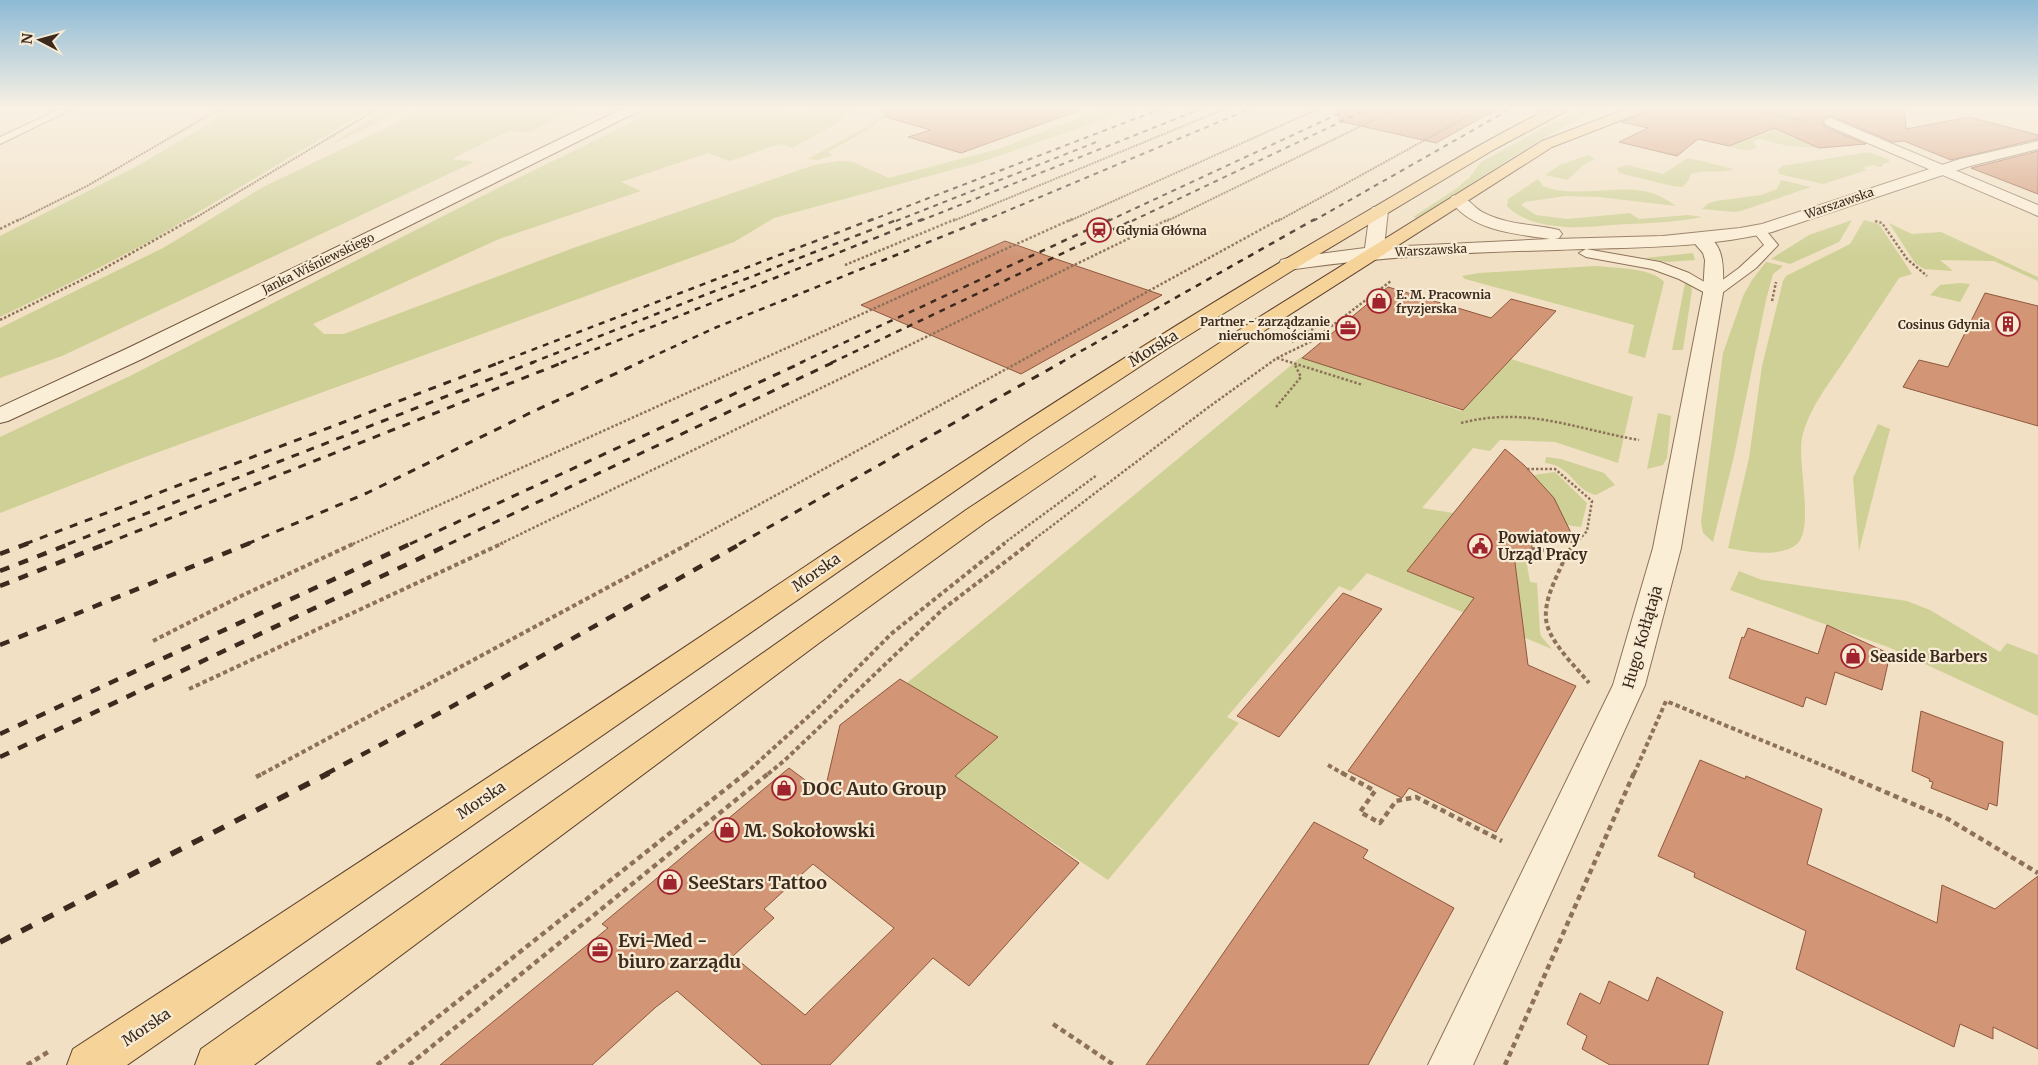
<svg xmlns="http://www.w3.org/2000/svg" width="2038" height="1065" font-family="Merriweather,serif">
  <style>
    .green { fill: #ced096 }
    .building { fill: #d29677; stroke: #8e573d; fill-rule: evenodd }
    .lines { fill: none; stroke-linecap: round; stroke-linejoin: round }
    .service-casing { stroke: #8d7158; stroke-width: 2 }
    .minor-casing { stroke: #8d7158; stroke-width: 2 }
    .tertiary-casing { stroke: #8d7158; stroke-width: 2 }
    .secondary-casing { stroke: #6f523c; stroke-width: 2 }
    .primary-casing { stroke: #5a3f2d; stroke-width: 2 }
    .path-far3 { stroke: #8d7158; stroke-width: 2; stroke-dasharray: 2 1; stroke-linecap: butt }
    .path-far2 { stroke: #8d7158; stroke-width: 2.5; stroke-dasharray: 2.5 2; stroke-linecap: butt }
    .path-far1 { stroke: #8d7158; stroke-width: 4; stroke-dasharray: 4.5 3; stroke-linecap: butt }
    .path { stroke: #8d7158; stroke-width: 4.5; stroke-dasharray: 5.5 4; stroke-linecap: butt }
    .service { fill: #fbeed7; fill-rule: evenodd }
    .minor { fill: #fbeed7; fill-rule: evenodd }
    .tertiary { fill: #fbeed7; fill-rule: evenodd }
    .secondary { fill: #fbeed7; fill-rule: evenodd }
    .primary { fill: #f6d399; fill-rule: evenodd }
    .rail-far4 { stroke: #3c2a1e; stroke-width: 2; stroke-dasharray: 5 5; stroke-linecap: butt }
    .rail-far3 { stroke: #3c2a1e; stroke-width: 2.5; stroke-dasharray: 6 6; stroke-linecap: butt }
    .rail-far2 { stroke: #3c2a1e; stroke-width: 3; stroke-dasharray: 8 8; stroke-linecap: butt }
    .rail-far1 { stroke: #3c2a1e; stroke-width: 4.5; stroke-dasharray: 10 10; stroke-linecap: butt }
    .rail { stroke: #3c2a1e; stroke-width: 5.5; stroke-dasharray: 12 12; stroke-linecap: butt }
    .labels { text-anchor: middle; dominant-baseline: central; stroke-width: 4.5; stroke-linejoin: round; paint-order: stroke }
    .far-street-label { font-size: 12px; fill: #3c2a1e; stroke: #f8ebd3 }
    .far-poi-label { font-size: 12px; font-weight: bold; fill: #3c2a1e; stroke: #f8ebd3; text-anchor: start }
    .street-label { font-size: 15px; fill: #3c2a1e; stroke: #f8ebd3 }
    .poi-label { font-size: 15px; font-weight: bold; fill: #3c2a1e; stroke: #f8ebd3; text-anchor: start }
    .near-poi-label { font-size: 18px; font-weight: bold; fill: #3c2a1e; stroke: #f8ebd3; text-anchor: start }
  </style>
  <rect width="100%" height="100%" fill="#f1e0c3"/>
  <path class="green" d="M 234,108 L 372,108 L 152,240 L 72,282 L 0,317 L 0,236 L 141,164 Z
    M 386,108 L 409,108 L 330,145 Z
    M 427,108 L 578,108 L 531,132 L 509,131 L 452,159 L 474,162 L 62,356 L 0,378 L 0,328 L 163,248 L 263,187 Z
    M 661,108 L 759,108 L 779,112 L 809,112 L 828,108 L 853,108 L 833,126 L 792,148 L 783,145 L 773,146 L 730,161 L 708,153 L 621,182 L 641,191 L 499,239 L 313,324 L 324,334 L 344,334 L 576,247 L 814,165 L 839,161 L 853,162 L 889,178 L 1001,148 L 1104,108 L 1137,108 L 981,162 L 774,218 L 734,242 L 126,464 L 0,513 L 0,437 L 132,375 L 498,188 Z
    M 891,108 L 895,108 L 869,129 L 828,152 L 833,155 L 817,160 L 808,159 L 866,127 Z
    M 1590,108 L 1606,108 C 1537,135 1480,181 1417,218 L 1413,217 L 1457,188 L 1469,178 L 1481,162 L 1552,123 Z
    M 1714,124 L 1776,128 L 1819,148 L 1787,146 L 1759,139 L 1753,141 L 1757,147 C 1749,153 1738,149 1729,146 L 1743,140 Z
    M 1869,152 L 1890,160 L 1888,161 L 1890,162 L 1882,164 L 1883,166 L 1881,167 L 1873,165 L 1862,168 L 1867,170 L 1823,184 L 1779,174 L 1778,170 L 1782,166 Z
    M 1588,155 L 1595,159 L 1585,164 L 1567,180 L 1545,175 L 1560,165 Z
    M 1688,158 L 1734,169 C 1720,174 1705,169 1691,174 L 1688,181 L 1683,187 L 1672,186 L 1619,173 L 1617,168 L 1627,165 L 1663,174 Z
    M 1538,179 L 1543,186 C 1577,199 1613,184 1648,192 C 1658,194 1667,200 1676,206 L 1598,197 L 1566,196 L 1525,202 L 1521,205 L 1536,215 L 1567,219 L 1630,213 L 1639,219 L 1688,215 L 1702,217 C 1673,223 1643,223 1613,225 C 1594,226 1574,229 1556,226 C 1538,224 1519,219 1507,206 L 1508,199 Z
    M 1781,180 L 1811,187 L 1741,211 L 1734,212 L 1702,209 L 1709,203 L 1716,201 L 1761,195 L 1777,189 Z
    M 1852,220 L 1839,242 L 1790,264 L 1771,259 L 1809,235 Z
    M 1864,220 L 1879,224 L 1912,274 L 1899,278 C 1881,306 1862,333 1844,361 C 1828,385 1808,410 1802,438 C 1797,462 1814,525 1798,543 C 1783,558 1746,552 1728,548 L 1749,458 L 1762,366 L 1783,281 L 1786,276 L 1850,244 Z
    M 1889,223 L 1912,234 L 1941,232 L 2038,277 L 2038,281 L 1994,261 L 1940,260 L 1953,271 L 1924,269 L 1915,263 Z
    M 1693,253 L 1695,260 L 1666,262 L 1645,258 Z
    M 1766,262 L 1783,266 L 1773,274 L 1766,300 L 1734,456 L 1713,542 L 1703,533 L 1701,522 L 1723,353 L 1744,294 L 1752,280 Z
    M 1596,266 C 1613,268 1654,268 1664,282 L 1645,358 L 1628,353 L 1634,325 L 1465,279 L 1462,276 L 1479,273 Z
    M 1685,283 L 1691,286 L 1692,290 L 1683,350 L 1672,350 Z
    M 1960,283 L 1970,284 L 1960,302 L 1930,295 L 1940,285 Z
    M 1301,357 L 1461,411 L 1511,359 L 1633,397 L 1618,463 L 1555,442 L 1500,440 L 1490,451 L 1473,448 L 1422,508 L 1453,513 L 1522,617 L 1514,555 L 1533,558 L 1534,566 L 1527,565 L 1530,582 L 1537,583 L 1540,632 L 1541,636 L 1552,649 L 1367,573 L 1351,591 L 1339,586 L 1227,717 L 1239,723 L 1108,880 L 954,776 L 997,737 L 907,683 Z
    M 1658,413 L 1671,416 L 1667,458 L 1663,465 L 1647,469 Z
    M 1878,424 L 1890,429 L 1859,551 L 1853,478 Z
    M 1546,457 L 1561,459 L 1604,473 L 1615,485 L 1596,495 C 1574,491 1573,466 1545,463 Z
    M 1555,472 L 1587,503 L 1581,527 L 1566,525 L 1556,503 L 1534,475 Z
    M 1739,571 L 1762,580 L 1907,601 L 1930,610 L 2000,652 L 2007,643 L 2038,655 L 2038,716 L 1888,647 L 1730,590 Z"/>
  <path class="building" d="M 887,108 L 1074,108 L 1075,112 L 961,153 L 908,137 L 931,130 L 885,117 Z
    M 1340,108 L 1499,108 L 1436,143 L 1339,121 Z
    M 1649,108 L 1904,108 L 1906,129 L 1969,117 L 2038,135 L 2038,139 L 1951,160 L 1904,141 L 1893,142 L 1831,116 L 1826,117 L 1822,121 L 1825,127 L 1866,144 L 1819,148 L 1774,128 L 1729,146 L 1698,139 L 1677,156 L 1619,142 L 1648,128 L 1621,122 L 1646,113 Z
    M 2038,151 L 2038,194 L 1971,168 Z
    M 1005,241 L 1059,260 L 1162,295 L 1021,374 L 861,305 Z
    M 1388,287 L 1491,318 L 1511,299 L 1556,311 L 1463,410 L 1302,358 Z
    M 1985,293 L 2038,306 L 2038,426 L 1903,387 L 1919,360 L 1948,367 Z
    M 1505,449 L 1524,465 L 1554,498 L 1576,543 L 1531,536 L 1533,558 L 1514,555 L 1528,665 L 1576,686 L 1496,832 L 1409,788 L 1402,798 L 1348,771 L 1474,598 L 1407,571 Z
    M 1343,593 L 1382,609 L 1279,737 L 1237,716 Z
    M 1827,625 L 1890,654 L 1882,690 L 1835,672 L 1826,705 L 1806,697 L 1803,707 L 1729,678 L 1742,637 L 1744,638 L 1748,628 L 1818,654 Z
    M 900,679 L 998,737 L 955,776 L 1079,863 L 969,986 L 933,958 L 830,1065 L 762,1065 L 677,991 L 656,1007 L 592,1065 L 440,1065 L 608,928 L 602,924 L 789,768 L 824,794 L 840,725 ZM 813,864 L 894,928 L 805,1015 L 733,956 L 774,918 L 764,909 Z
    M 1921,711 L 2003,742 L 1997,806 L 1989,803 L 1987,810 L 1931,788 L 1933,782 L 1929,781 L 1930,779 L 1912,771 Z
    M 1700,760 L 1745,779 L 1746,776 L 1822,809 L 1807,864 L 1937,923 L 1942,885 L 1995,909 L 2038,876 L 2038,1049 L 1993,1027 L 1993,1039 L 1960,1024 L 1954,1047 L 1796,969 L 1806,931 L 1694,877 L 1695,873 L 1658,856 Z
    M 1314,822 L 1368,850 L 1363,858 L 1454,908 L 1368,1065 L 1146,1065 Z
    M 1657,977 L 1723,1012 L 1708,1065 L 1610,1065 L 1582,1049 L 1587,1036 L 1567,1024 L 1580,993 L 1600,1004 L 1609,981 L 1648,1001 Z"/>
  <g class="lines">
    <g class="service-casing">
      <path id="service" d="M 62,108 L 74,108 L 0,144 L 0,137 Z
        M 1758,226 L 1763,227 L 1778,245 L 1756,268 L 1718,296 L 1713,297 L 1679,279 L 1652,269 L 1586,257 L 1579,253 L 1586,249 L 1660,262 L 1689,273 L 1713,287 L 1739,268 L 1764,245 L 1752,230 Z"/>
    </g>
    <g class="minor-casing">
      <path id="minor" d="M 1831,118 L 2038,205 L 2038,216 L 1826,125 L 1824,122 L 1826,119 Z
        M 1700,234 C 1727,240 1723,272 1723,293 L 1681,548 L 1645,685 L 1473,1065 L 1428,1065 L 1613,685 L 1653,548 L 1703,293 L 1705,260 L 1703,253 L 1691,239 L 1694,235 Z"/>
    </g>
    <g class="tertiary-casing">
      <path id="tertiary" d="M 2038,141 L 2038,149 L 1970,166 L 1772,232 C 1701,249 1629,247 1557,250 C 1467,252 1377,257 1288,270 L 1281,268 L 1279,264 L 1281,260 L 1288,258 L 1365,248 L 1370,211 L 1373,207 L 1385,207 L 1388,211 L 1384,247 L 1550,239 C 1516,234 1471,231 1450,200 L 1452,196 C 1466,193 1471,206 1482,212 C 1506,225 1533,224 1559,230 L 1562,234 L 1559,238 L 1555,239 L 1663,236 L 1740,228 L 1762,224 L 1960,159 Z"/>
    </g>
    <g class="secondary-casing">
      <path id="secondary" d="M 624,108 L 641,108 L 639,111 L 142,359 L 8,421 L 0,423 L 0,407 L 126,349 Z"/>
    </g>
    <g class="primary-casing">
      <path id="primary" d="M 1551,108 L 1568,108 L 1566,111 L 1493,150 L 1306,262 L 1168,348 L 1031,438 L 127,1065 L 67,1065 L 73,1049 C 319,889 565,728 809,564 C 987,445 1166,328 1352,220 C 1418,182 1482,141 1551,108 Z
        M 1629,108 L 1647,108 L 1645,111 L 1552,147 L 1267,329 L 986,522 L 819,643 L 254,1065 L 195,1065 L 201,1049 L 966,510 L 1253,321 L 1542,141 Z"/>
    </g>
    <path class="path-far3" d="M 1742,108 L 1806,121
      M 17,221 L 87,186 L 221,108
      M 190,221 L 379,108
      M 953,221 L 1227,108
      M 1069,221 L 1320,108
      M 1167,221 L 1398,108
      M 1278,221 L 1483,108"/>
    <path class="path-far2" d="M 1875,221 L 1882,223 L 1907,259 L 1927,276
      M 0,229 L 20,219
      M 845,265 L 956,219
      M 1772,301 L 1776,282
      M 0,320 L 98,272 L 192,219
      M 1292,342 L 1316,327
      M 1277,358 L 1363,385
      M 1276,407 L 1301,377 L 1295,365
      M 1461,423 C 1527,406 1575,429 1639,440
      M 1527,469 L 1555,469 L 1592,501 L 1587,531 L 1575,544
      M 353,544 L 1072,219
      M 500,544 L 1169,219
      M 687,544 L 1280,219
      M 1003,544 L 1097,475
      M 1028,544 L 1206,409 L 1277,358 L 1312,341 L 1391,281"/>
    <path class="path-far1" d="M 1576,543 L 1567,553 L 1587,556
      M 1532,549 L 1567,553 C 1559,573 1544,597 1546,619 C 1548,641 1576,667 1589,683
      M 153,641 L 241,596 L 355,543
      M 189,689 L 503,543
      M 1328,765 L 1344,774
      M 262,774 L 690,543
      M 745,774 L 821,705 L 891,634 L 1005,543
      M 768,774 L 785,760 L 943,609 L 1030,543
      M 1634,774 L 1666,701 L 1844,774"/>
    <path class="path" d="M 1342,773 L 1375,791 L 1360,812 L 1380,823 L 1396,801 L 1416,797 L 1502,841
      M 1841,773 L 1948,819 L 2038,873
      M 256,777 L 264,773
      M 1053,1024 L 1114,1065
      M 27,1065 L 48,1052
      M 377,1065 L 746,773
      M 409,1065 L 769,773
      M 1505,1065 L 1634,773"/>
    <use href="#service" class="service"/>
    <use href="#minor" class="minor"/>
    <use href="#tertiary" class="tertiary"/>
    <use href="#secondary" class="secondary"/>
    <use href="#primary" class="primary"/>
    <path class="rail-far4" d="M 869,221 L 1163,108
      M 896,221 L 1099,141
      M 920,221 L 1203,108
      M 983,221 L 1252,108
      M 1108,221 L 1351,108
      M 1132,221 L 1370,108
      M 1313,221 L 1512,108"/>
    <path class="rail-far3" d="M 498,363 L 873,219
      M 531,363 L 899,219
      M 561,363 L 923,219
      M 638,363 L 717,327 L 986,219
      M 800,363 L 1111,219
      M 831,363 L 1135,219
      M 1060,363 L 1315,219"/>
    <path class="rail-far2" d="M 25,544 L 501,362
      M 68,544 L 534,362
      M 105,544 L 564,362
      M 247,544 L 367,493 L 534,411 L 641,362
      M 410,544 L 803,362
      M 449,544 L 834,362
      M 739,544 L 1062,362"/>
    <path class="rail-far1" d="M 0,554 L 29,543
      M 0,571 L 72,543
      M 0,586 L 108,543
      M 0,645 L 250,543
      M 0,734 L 412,543
      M 0,757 L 452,543
      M 326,774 L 451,707 L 742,543"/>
    <path class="rail" d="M 0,942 L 329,773"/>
  </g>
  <linearGradient id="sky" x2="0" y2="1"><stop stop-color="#8dbad5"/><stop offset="0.42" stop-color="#f9f1e4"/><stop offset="1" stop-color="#f9f1e4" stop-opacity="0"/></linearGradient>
  <rect width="2038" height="257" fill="url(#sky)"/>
  <defs>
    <g id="station-ring" transform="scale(1.25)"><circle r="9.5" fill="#f8ebd3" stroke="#a0242e" stroke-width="1.5"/><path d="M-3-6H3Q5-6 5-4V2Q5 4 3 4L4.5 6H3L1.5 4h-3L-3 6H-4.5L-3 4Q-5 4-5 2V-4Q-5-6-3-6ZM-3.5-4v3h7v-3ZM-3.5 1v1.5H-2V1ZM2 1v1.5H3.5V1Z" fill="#a0242e"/></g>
    <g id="shop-ring" transform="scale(1.25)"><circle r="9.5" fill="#f8ebd3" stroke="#a0242e" stroke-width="1.5"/><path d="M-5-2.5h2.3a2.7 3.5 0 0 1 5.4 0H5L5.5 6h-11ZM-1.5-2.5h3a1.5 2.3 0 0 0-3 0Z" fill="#a0242e"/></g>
    <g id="building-ring" transform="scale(1.25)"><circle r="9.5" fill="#f8ebd3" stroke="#a0242e" stroke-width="1.5"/><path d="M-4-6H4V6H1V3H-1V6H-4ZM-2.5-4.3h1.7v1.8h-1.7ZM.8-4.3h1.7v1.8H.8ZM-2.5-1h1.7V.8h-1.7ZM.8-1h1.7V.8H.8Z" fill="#a0242e"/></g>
    <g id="office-ring" transform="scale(1.25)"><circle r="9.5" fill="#f8ebd3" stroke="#a0242e" stroke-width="1.5"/><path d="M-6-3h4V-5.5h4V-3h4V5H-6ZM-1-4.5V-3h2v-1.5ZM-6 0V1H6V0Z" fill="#a0242e"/></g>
    <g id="civic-ring" transform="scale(1.25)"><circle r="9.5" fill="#f8ebd3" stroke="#a0242e" stroke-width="1.5"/><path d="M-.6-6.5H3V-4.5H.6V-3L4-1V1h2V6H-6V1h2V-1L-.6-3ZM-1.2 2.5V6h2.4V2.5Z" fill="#a0242e"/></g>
  </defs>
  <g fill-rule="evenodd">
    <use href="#station-ring" x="1099" y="230"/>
    <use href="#shop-ring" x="1379" y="301"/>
    <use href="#building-ring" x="2008" y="324"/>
    <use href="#office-ring" x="1348" y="328"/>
    <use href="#civic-ring" x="1480" y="546"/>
    <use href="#shop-ring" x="1853" y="656"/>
    <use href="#shop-ring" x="784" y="788"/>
    <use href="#shop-ring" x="727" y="830"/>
    <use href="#shop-ring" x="670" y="882"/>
    <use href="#office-ring" x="600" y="950"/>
  </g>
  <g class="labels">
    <g class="far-street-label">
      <text transform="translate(1839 203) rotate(-19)">Warszawska</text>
      <text transform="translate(1431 250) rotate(-3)">Warszawska</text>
      <text transform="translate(318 263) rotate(-26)">Janka Wiśniewskiego</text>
    </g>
    <g class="far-poi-label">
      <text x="1116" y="230">Gdynia Główna</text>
      <text x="1396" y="294">E. M. Pracownia<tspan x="1396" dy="14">fryzjerska</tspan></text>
      <text x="1330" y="321" text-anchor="end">Partner - zarządzanie<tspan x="1330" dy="14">nieruchomościami</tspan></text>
      <text x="1990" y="324" text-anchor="end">Cosinus Gdynia</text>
    </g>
    <g class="street-label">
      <text transform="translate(1153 348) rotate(-32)">Morska</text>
      <text transform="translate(816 572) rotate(-35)">Morska</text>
      <text transform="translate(1642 637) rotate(-74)">Hugo Kołłątaja</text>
      <text transform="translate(481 800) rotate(-34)">Morska</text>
      <text transform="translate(146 1027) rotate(-34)">Morska</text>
    </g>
    <g class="poi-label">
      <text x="1498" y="537">Powiatowy<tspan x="1498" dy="17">Urząd Pracy</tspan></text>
      <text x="1870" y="656">Seaside Barbers</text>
    </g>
    <g class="near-poi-label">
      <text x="802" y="788">DOC Auto Group</text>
      <text x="744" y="830">M. Sokołowski</text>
      <text x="688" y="882">SeeStars Tattoo</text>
      <text x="618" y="940">Evi-Med -<tspan x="618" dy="21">biuro zarządu</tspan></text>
    </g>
  </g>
  <g transform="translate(40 40) rotate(276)" stroke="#f8ebd3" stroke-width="4" paint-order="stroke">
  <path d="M0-4L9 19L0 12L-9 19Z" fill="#3c2a1e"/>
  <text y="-8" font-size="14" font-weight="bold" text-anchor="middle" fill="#3c2a1e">N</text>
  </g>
</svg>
